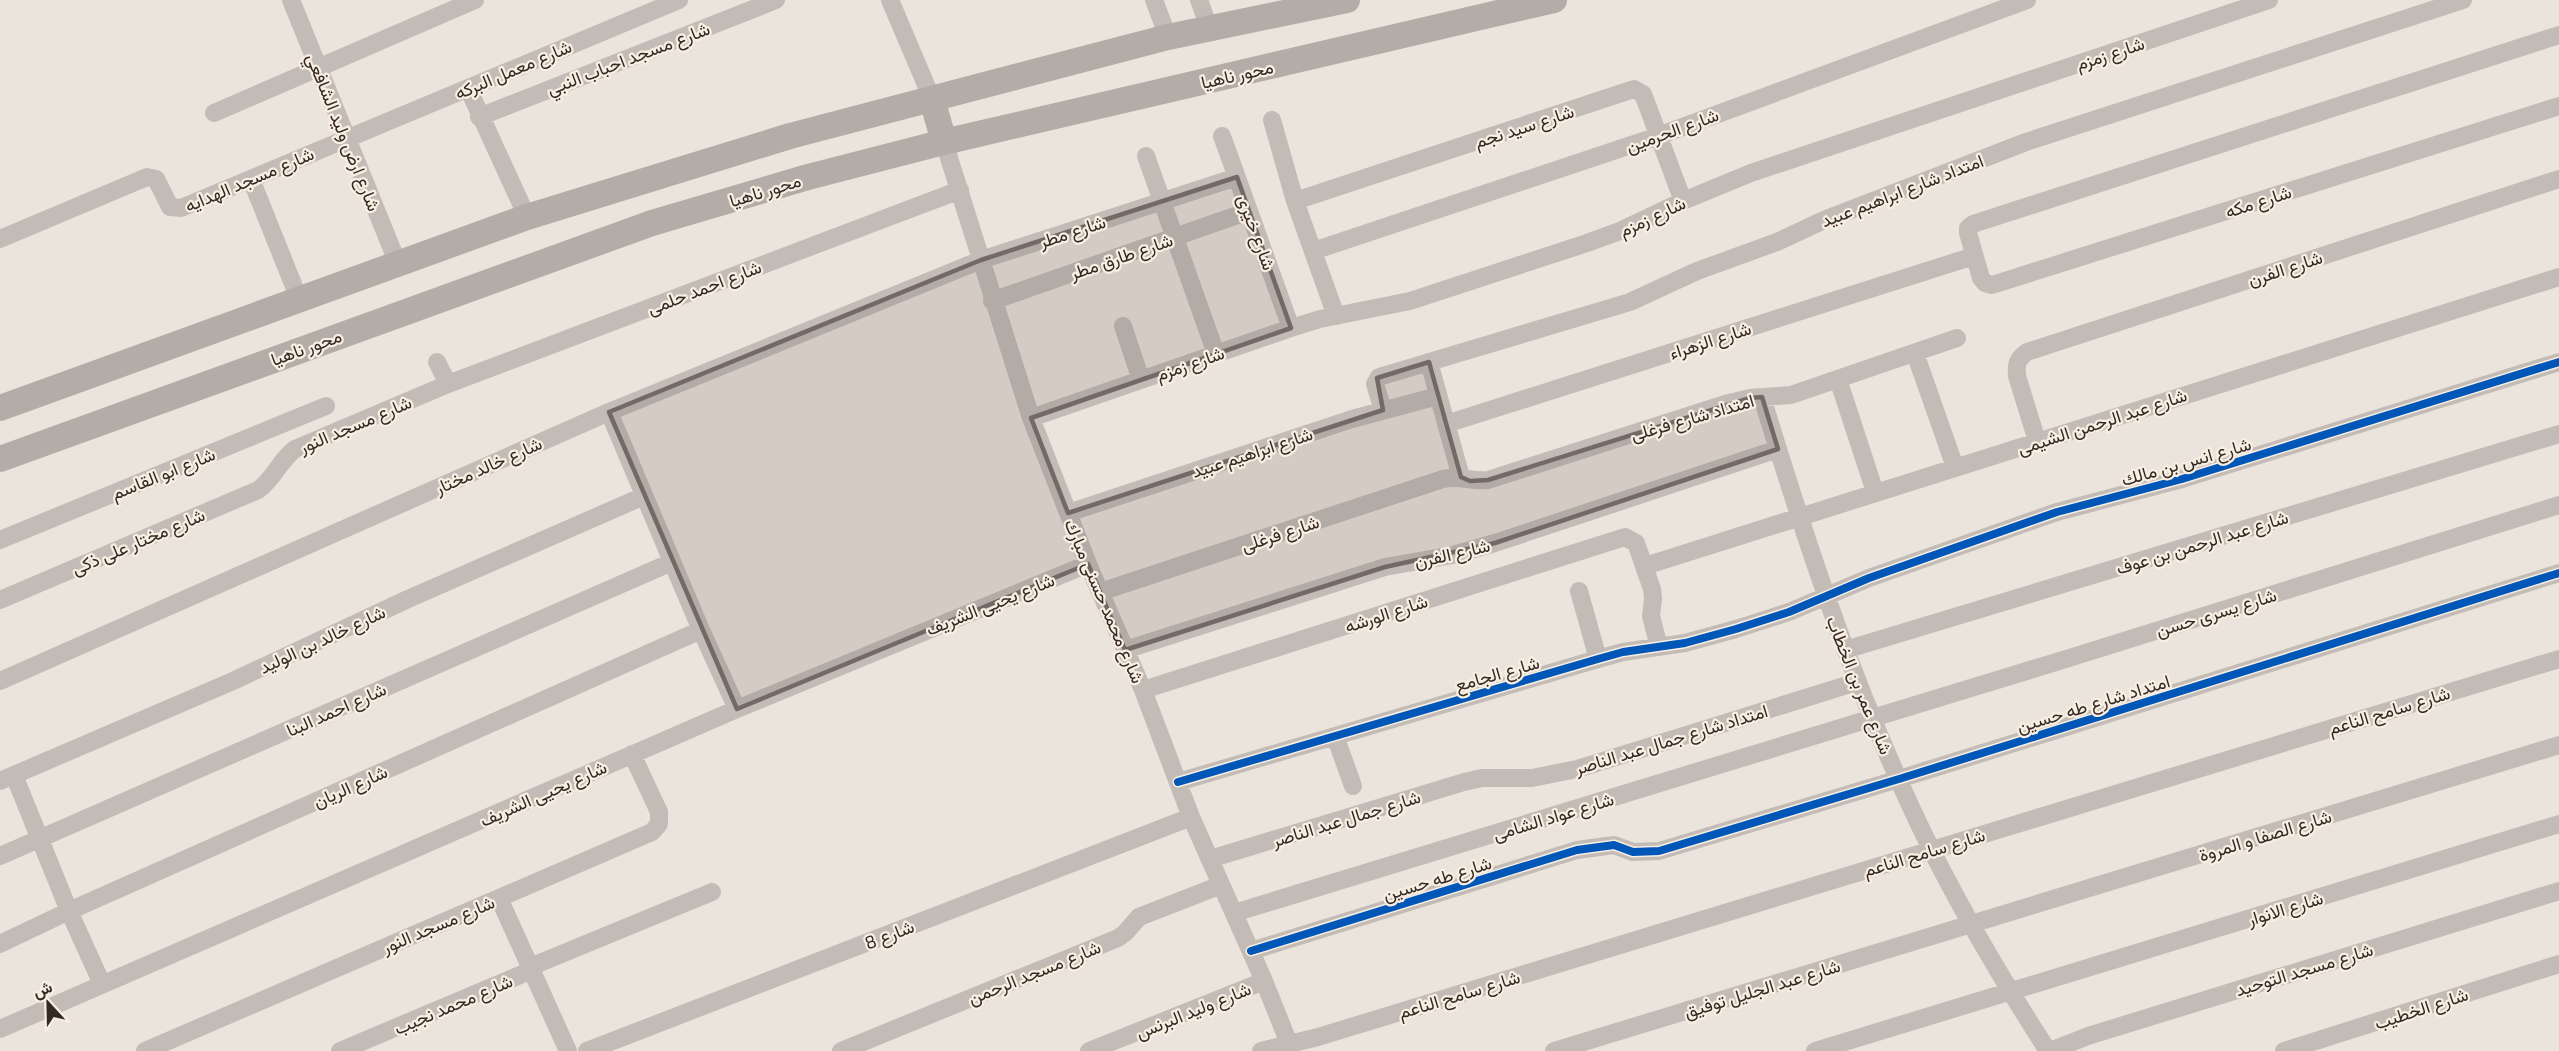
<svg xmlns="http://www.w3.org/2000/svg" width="2559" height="1051" font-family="'Exo 2',Vazirmatn,sans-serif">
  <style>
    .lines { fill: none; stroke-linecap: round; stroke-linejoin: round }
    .street { stroke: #c3bcb6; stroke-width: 18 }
    .secondary { stroke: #b4aca6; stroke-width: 26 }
    .cycleway-casing { stroke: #f9eee2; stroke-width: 11 }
    .cycleway { stroke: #0057b8; stroke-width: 8 }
    .marked { fill: #746a65; fill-opacity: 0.2; stroke: #746a65; stroke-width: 4.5; stroke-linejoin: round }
    .labels { text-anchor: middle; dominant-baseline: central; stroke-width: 4.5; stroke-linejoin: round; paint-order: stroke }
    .street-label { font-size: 18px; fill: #342925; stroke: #f9eee2 }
  </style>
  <rect width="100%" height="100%" fill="#ebe4dc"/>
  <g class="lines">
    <path class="street" d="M 291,0 L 398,264
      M 890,0 L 932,99
      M 1154,0 L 1168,37
      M 1199,0 L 1209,28
      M 2559,35 L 1973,224 L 1968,228 L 1968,233 L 1981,278 L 1985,283 L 1992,285 L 2559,106
      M 468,88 L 527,217
      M 214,113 L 475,0
      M 479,117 L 776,0
      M 1272,120 L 1295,201 L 1336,316
      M 1222,136 L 1291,328
      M 944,142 L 1031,418 L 1088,564 L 1143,690 L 1191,817 L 1264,981 L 1292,1051
      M 1146,156 L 1216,354
      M 251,179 L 299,299
      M 1295,201 L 1634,89 L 1643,94 L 1683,201
      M 0,239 L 147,177 L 156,179 L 170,207 L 181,208 L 679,0
      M 1313,251 L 1658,136 L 2027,0
      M 992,301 L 1249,211
      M 1123,326 L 1141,380
      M 1915,353 L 1955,467
      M 437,362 L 448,384
      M 1429,362 L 1461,477
      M 1838,379 L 1875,492
      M 1762,397 C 1809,552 1860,706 1932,851 C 1967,920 2006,986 2048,1051
      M 1383,410 L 1375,384 L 1379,377 L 1630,302 L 1697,271 L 1777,242 L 1824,220 L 2026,142 L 2463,0
      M 609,412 L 701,630 L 737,709
      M 1031,418 L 1291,328 L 1320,319 L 1410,301 L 1587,243 L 1620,231 L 1683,201 L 1751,173 L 2269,0
      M 1446,424 L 1974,256
      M 2037,441 L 2017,376 C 2016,364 2017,359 2027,352 L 2559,179
      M 1068,513 L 1352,419 L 1438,396
      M 0,540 L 326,406
      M 1645,566 L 2559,277
      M 1579,591 L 1598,659
      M 1100,592 L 1443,479 C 1459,475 1471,482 1488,480 L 1725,404 L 1750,398 L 1791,395 L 1957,338
      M 0,600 L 258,490 C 274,479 279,461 295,449 L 448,384 L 960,190
      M 1125,650 L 1385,567 L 1453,555 L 1495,543 L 1778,449
      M 1845,650 L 2559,434
      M 0,681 L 609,412 L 981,260 L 1237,177
      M 1143,690 L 1625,537 L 1636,543 L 1652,589 L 1653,599 L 1651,616 L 1659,647
      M 1335,736 L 1353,786
      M 14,775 L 69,911 L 102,984
      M 0,781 L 233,681 L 408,599 L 644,496
      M 1178,782 L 1598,659 L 1623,652 L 1685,643 L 1736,629 L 1789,612 L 1869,578 L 2057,512 L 2182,479 L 2559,362
      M 0,856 L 672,562
      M 1210,859 L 1464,782 L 1482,778 L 1532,778 L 1577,769 L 1857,682
      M 499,898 L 568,1051
      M 1234,913 L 2066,659 L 2559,505
      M 0,944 L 69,911 L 701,630
      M 1251,951 L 1577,850 L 1614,845 L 1633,852 L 1659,851 L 1899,779 L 2559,573
      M 530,967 L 712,892
      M 0,1029 L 737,709 L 1088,564
      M 145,1051 L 652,832 L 659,824 L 659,812 L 632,754
      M 340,1051 L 532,970
      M 587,1051 L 1191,817
      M 841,1051 L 1118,938 L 1125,933 L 1139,917 L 1221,885
      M 1089,1051 L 1264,981
      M 1261,1051 L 1318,1037 L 2559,659
      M 1554,1051 L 2559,745
      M 1815,1051 L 2559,824
      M 2050,1051 L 2088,1036 L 2559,891
      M 2284,1051 L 2559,964"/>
    <path class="secondary" d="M 932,99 L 944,142
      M 0,408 L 527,217 L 790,136 L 1168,37 L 1347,0
      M 0,459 L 652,223 L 808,177 L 944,142 L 1554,0"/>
    <g class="cycleway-casing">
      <path id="cycleway" d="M 1178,782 L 1598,659 L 1623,652 L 1685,643 L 1736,629 L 1789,612 L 1869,578 L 2057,512 L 2182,479 L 2559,362
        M 1251,951 L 1577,850 L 1614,845 L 1633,852 L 1659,851 L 1899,779 L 2559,573"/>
    </g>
    <use href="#cycleway" class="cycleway"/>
  </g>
  <path class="marked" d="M 1237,177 L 1291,328 L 1031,418 L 1068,513 L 1383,410 L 1377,378 L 1429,362 L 1461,477 L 1470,481 L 1488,480 L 1750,398 L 1762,397 L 1778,449 L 1495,543 L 1385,567 L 1125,650 L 1088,564 L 737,709 L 609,412 L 981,260 Z"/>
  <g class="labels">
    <g class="street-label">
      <text transform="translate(2110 53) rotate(-18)">شارع زمزم</text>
      <text transform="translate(628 58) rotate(-21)">شارع مسجد احباب النبي</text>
      <text transform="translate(513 69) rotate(-23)">شارع معمل البركه</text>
      <text transform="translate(1237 74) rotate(-13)">محور ناهيا</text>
      <text transform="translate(1524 126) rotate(-18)">شارع سيد نجم</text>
      <text transform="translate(1672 130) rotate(-20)">شارع الحرمين</text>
      <text transform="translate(344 132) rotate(68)">شارع ارض وليد الشافعي</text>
      <text transform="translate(249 179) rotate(-23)">شارع مسجد الهدايه</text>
      <text transform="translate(765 190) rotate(-17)">محور ناهيا</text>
      <text transform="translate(1902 190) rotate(-21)">امتداد شارع ابراهيم عبيد</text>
      <text transform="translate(2258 201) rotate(-18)">شارع مكه</text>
      <text transform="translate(1652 216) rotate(-25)">شارع زمزم</text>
      <text transform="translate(1072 231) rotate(-18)">شارع مطر</text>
      <text transform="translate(1257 232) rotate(70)">شارع خيرى</text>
      <text transform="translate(1121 256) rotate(-19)">شارع طارق مطر</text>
      <text transform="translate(2285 268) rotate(-18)">شارع الفرن</text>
      <text transform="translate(704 287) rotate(-21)">شارع احمد حلمى</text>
      <text transform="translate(1710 340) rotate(-18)">شارع الزهراء</text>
      <text transform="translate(306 347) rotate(-20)">محور ناهيا</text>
      <text transform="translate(1190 363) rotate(-19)">شارع زمزم</text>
      <text transform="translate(1692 417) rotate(-16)">امتداد شارع فرغلى</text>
      <text transform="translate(2102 421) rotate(-18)">شارع عبد الرحمن الشيمى</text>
      <text transform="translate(355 424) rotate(-23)">شارع مسجد النور</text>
      <text transform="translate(1252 452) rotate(-18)">شارع ابراهيم عبيد</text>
      <text transform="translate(2186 461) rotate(-16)">شارع انس بن مالك</text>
      <text transform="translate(488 465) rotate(-24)">شارع خالد مختار</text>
      <text transform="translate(163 473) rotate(-22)">شارع ابو القاسم</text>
      <text transform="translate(1280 533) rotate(-18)">شارع فرغلى</text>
      <text transform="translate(138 541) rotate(-23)">شارع مختار على ذكى</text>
      <text transform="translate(2202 542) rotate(-17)">شارع عبد الرحمن بن عوف</text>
      <text transform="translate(1452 553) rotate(-13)">شارع الفرن</text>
      <text transform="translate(1105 601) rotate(67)">شارع محمد حسنى مبارك</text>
      <text transform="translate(990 604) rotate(-22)">شارع يحيى الشريف</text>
      <text transform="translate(2216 612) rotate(-17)">شارع يسرى حسن</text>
      <text transform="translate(1386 613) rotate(-18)">شارع الورشه</text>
      <text transform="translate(322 639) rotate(-25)">شارع خالد بن الوليد</text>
      <text transform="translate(1497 673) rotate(-16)">شارع الجامع</text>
      <text transform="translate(1860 685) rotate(68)">شارع عمر بن الخطاب</text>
      <text transform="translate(2093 703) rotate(-17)">امتداد شارع طه حسين</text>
      <text transform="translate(336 709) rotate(-24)">شارع احمد البنا</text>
      <text transform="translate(2389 710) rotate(-17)">شارع سامح الناعم</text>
      <text transform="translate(1671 739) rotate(-17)">امتداد شارع جمال عبد الناصر</text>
      <text transform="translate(350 786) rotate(-24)">شارع الريان</text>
      <text transform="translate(543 793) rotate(-24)">شارع يحيى الشريف</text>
      <text transform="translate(1553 816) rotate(-17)">شارع عواد الشامى</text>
      <text transform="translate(1346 818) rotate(-17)">شارع جمال عبد الناصر</text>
      <text transform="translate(2265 835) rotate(-17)">شارع الصفا و المروة</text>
      <text transform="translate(1924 852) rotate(-17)">شارع سامح الناعم</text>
      <text transform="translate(1437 878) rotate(-17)">شارع طه حسين</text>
      <text transform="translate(2285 908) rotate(-17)">شارع الانوار</text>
      <text transform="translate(438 924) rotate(-23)">شارع مسجد النور</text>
      <text transform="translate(889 934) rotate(-21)">شارع 8</text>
      <text transform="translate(2304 969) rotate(-17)">شارع مسجد التوحيد</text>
      <text transform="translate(1034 972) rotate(-22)">شارع مسجد الرحمن</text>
      <text transform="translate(1762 988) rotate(-17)">شارع عبد الجليل توفيق</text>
      <text transform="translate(1459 994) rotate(-17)">شارع سامح الناعم</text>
      <text transform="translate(453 1004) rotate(-23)">شارع محمد نجيب</text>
      <text transform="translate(2421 1008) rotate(-18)">شارع الخطيب</text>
      <text transform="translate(1193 1010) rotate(-22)">شارع وليد البرنس</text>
    </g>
  </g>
  <g transform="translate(48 1003) rotate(338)" stroke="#f9eee2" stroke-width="4.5" paint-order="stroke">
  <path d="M0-4.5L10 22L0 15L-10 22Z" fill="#342925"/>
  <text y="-9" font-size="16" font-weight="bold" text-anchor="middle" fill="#342925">ش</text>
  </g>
</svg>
